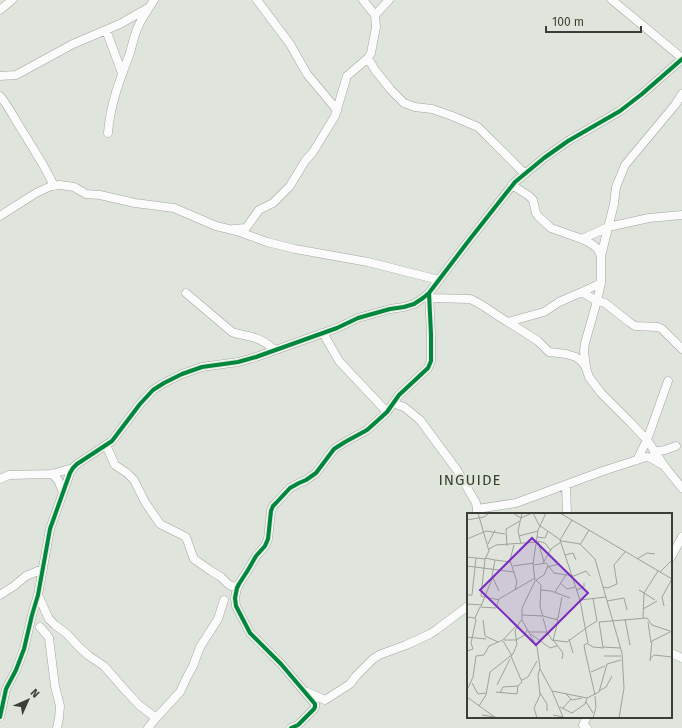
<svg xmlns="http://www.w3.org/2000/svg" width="682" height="728" font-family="'Fira Sans',sans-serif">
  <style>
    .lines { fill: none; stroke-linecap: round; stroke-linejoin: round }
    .minor-casing { stroke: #a2a6a0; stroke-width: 9 }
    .minor { stroke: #fafbfa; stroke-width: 8 }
    .cycleway-casing { stroke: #dfe7d8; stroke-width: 6 }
    .cycleway { stroke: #00873e; stroke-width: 4 }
    .labels { text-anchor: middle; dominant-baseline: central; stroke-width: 4; stroke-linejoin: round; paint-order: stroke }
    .neighbourhood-label { font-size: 15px; letter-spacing: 1px; fill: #3b3e38; stroke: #dfe7d8 }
    .inset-road { fill: none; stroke: #9da29a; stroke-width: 1 }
    .view { fill: #7b2cbf; fill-opacity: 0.15; stroke: #7b2cbf; stroke-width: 2 }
    .inset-edge { fill: none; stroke: #3b3e38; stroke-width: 2 }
  </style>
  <rect width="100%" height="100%" fill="#dfe4dc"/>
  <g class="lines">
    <g class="minor-casing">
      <path id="minor" d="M 257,0 L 290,44 L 307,74 L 337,110
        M 363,0 L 375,15
        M 612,0 L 682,58
        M 0,10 L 12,0
        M 106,30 L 122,73
        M 368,58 L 375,70 L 391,90 L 404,103 L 415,107 L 432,109 L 452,116 L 478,127 L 525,174
        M 0,76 L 16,75 L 73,44 L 120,24 L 148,8
        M 0,96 C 10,108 16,122 25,135 C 35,152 46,168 54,186
        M 108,133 C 110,105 120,79 130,53 C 132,45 134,37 137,29 C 141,19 148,9 154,0
        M 512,185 L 529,196 L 533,200 L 536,213 L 538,216 L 551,228 L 582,239 L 590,243 L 597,248 L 601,256 L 601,283 L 597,301 L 585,343 L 584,351 L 586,368 L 589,377 L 601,393 L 630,422 L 647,440 L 665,467 L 682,488
        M 0,216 L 36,193 L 51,186 L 60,185 L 74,187 L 86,194 L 100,195 L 135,203 L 174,208 L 216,226 L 237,231 L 267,242 L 295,249 L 368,262 L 439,280
        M 234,229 L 246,228 L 259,210 L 273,203 L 290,186 L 305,161 L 313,152 L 335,116 L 347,76 L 368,58 L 371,53 L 376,27 L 375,15 L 389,0
        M 582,239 L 608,227 L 649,218 L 682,215
        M 601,256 L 614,204 L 616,187 L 625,165 L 675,105 L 682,94
        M 582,292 L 597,301 L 605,303 L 629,322 L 635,326 L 658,327 L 662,329 L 682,349
        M 186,293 L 232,332 C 239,335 248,335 255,338 C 263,340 269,345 275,350
        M 430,298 L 470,299 C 483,304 495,315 508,322 L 544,312 L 559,302 L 582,292 L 601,283
        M 508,322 L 538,341 L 549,352 L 566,354 L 576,357 L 581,361 L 586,367
        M 323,333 L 339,361 L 387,412
        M 393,403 L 404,407 L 409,411 L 420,420 L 457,470 L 476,503 L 477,509 L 477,513
        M 106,445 L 115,465 L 127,473 L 134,480 L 145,502 L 160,524 L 186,537 L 192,554 L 194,559 L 211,571 L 221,577 L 228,584 L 231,586 L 238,587
        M 654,452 L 665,450 L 676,446
        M 637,460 L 647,440 L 668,381
        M 52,474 L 58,480 L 63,492
        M 0,479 L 9,475 L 52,474 L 73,468
        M 566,485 L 567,514
        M 477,509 L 516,503 L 603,471 L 646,457 L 651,458 L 661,464
        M 671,557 L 682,537
        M 0,595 L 14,586 L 26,576 L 43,569
        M 38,595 L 49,619 L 55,625 L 67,634 L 78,646 L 89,656 L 104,666 L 125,690 L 139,705 L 156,718 L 180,692 L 187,677 L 193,666 L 200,647 L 218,619 L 224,600
        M 40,627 L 47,635 L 49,638 L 55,686 L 60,706 L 59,718 L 57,728
        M 671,653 L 682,658
        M 307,692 L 325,700 L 350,684 L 356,676 L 373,659 L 379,655 L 406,645 L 430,634 L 436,630 L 468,606
        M 0,717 L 6,689 L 16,670 L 24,649 L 32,615 L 38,595 L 50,529 L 70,473 L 73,468 L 77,464 L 112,441 L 140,404 L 153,390 L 164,383 L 182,374 L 202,367 L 238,362 L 256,357 L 337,328 L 358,318 L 390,309 L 404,307 L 414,304 L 423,298 L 429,293 L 470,239 L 515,182 L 544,158 L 568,141 L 620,111 L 642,94 L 682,59
        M 587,717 L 583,725 L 587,728
        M 148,728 L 156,718
        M 291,728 L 298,725 L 314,709 L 315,707 L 315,704 L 281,664 L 250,633 L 236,606 L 235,598 L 237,588 L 239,584 L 248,570 L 256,556 L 265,546 L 268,539 L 271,511 L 273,506 L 276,503 L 290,488 L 299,483 L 306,480 L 316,473 L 334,449 L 345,442 L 367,430 L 376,422 L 387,412 L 399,395 L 428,368 L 431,361 L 431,334 L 429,293"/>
    </g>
    <use href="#minor" class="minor"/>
    <g class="cycleway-casing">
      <path id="cycleway" d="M 0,717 L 6,689 L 16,670 L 24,649 L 32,615 L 38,595 L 50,529 L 70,473 L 73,468 L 77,464 L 112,441 L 140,404 L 153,390 L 164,383 L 182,374 L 202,367 L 238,362 L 256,357 L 337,328 L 358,318 L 390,309 L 404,307 L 414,304 L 423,298 L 429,293 L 470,239 L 515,182 L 544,158 L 568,141 L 620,111 L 642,94 L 682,59
        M 291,728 L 298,725 L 314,709 L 315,707 L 315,704 L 281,664 L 250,633 L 236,606 L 235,598 L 237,588 L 239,584 L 248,570 L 256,556 L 265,546 L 268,539 L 271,511 L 273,506 L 276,503 L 290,488 L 299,483 L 306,480 L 316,473 L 334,449 L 345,442 L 367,430 L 376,422 L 387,412 L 399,395 L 428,368 L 431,361 L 431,334 L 429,293"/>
    </g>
    <use href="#cycleway" class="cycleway"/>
  </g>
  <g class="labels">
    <g class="neighbourhood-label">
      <text x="470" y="480">INGUIDE</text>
    </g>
  </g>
  <g transform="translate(467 513)">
    <rect width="205" height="205" fill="#dfe4dc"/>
    <path class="inset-road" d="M 46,0 L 54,5 L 65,0M 66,0 L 72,12M 93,0 L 205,66M 0,7 L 17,4 L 22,0M 105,7 L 93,27 L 113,87 L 139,84M 72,12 L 95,28 L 113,31 L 128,46 L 155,140 L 157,175 L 152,205M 52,23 L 71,18M 70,24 L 78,25 L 81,18M 0,26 L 19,18 L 38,21M 71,28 L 77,49M 71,28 L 78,30 L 84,38M 21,31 L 28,17M 54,31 L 51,18 L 55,0M 47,32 L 43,47 L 50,69 L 48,77M 113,32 L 122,17M 40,33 L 39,16 L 53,8M 22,36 L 29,32 L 70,29M 98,42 L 106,40 L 109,47M 0,44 L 18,46 L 22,38 L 11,0M 18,45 L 28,47 L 25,63 L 32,78M 18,46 L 14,83 L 32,87M 170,46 L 180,40 L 188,41M 28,47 L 43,49M 76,50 L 85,35 L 94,29M 67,52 L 79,50 L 87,60 L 107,63 L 119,58 L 123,63M 0,53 L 47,59M 46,53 L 67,50M 80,54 L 92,51M 193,59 L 205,47M 69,67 L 74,72 L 73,94 L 76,103 L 91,107 L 86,128M 69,67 L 77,62 L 81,53M 93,70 L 100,76 L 108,74M 136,74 L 141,75 L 150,71 L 147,52 L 158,39M 74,77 L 84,78 L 103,85M 109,77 L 117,74 L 117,70M 172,77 L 177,80 L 176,105M 88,79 L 99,62M 0,82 L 5,82 L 9,45M 113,87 L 121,130 L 117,132 L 118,138 L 128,182M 188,87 L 177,80 L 191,58M 140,88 L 157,85 L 160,97M 0,91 L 15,92M 14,93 L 25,66M 197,93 L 195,84 L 205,66M 176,96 L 190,88M 55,102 L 76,103M 0,104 L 8,105 L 9,107 L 4,130 L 6,136 L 0,138M 8,105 L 13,94 L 29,95 L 32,86 L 68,65M 89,106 L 91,105 L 95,84M 158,106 L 163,132M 16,107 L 18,123 L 31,129M 181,109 L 184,130M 122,113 L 130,108 L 126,85M 62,119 L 80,119 L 76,105M 80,119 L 85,127 L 100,129 L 122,113M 64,121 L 83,135 L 90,133M 0,124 L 19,126M 102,126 L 106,140M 37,127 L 49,127 L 58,122 L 60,117M 36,128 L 45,143M 87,128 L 96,140 L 95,146M 121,131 L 126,134 L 137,135M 153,135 L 136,134 L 132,109 L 180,105 L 185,112 L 203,118M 137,143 L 154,143M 183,146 L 187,142 L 205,144M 183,148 L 185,128 L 205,118M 73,156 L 85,178 L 120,185 L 132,179 L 140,151 L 154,147M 124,159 L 138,153M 55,167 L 61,164 L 70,148M 5,170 L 11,181 L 19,180M 30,172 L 43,146M 0,177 L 6,164 L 9,143 L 17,142 L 22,133 L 36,127 L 50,112M 85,178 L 96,204 L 86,202M 132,178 L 139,174 L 145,163M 29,179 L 50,181 L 51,173M 33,180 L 36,174 L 51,173 L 55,169 L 44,143M 73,180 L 80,191 L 80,198M 98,180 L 105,187 L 115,185M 0,184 L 29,205M 119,189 L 126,200M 12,193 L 19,182 L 23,159 L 46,141 L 50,131 L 48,118 L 54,107M 93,194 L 105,200 L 118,191 L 120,185M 96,195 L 104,186M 15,202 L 34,205M 43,205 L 57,205M 70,205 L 67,195 L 73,182 L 71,162 L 73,155 L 70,134 L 55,107 L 55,95 L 68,68 L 66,51 L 71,17 L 79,0M 126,205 L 129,194 L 128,183"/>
    <path class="view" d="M 65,25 L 121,80 L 69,132 L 13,77 Z"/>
    <rect width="205" height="205" class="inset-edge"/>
  </g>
  <g transform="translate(28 700) rotate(45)" stroke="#dfe7d8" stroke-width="3" paint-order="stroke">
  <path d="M0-3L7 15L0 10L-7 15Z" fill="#3b3e38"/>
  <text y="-6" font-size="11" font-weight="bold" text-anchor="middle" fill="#3b3e38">N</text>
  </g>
  <path d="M546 26v6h95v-6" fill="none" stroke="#3b3e38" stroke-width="2"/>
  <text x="552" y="26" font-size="12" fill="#3b3e38" stroke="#dfe7d8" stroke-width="3" paint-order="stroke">100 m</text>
</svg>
